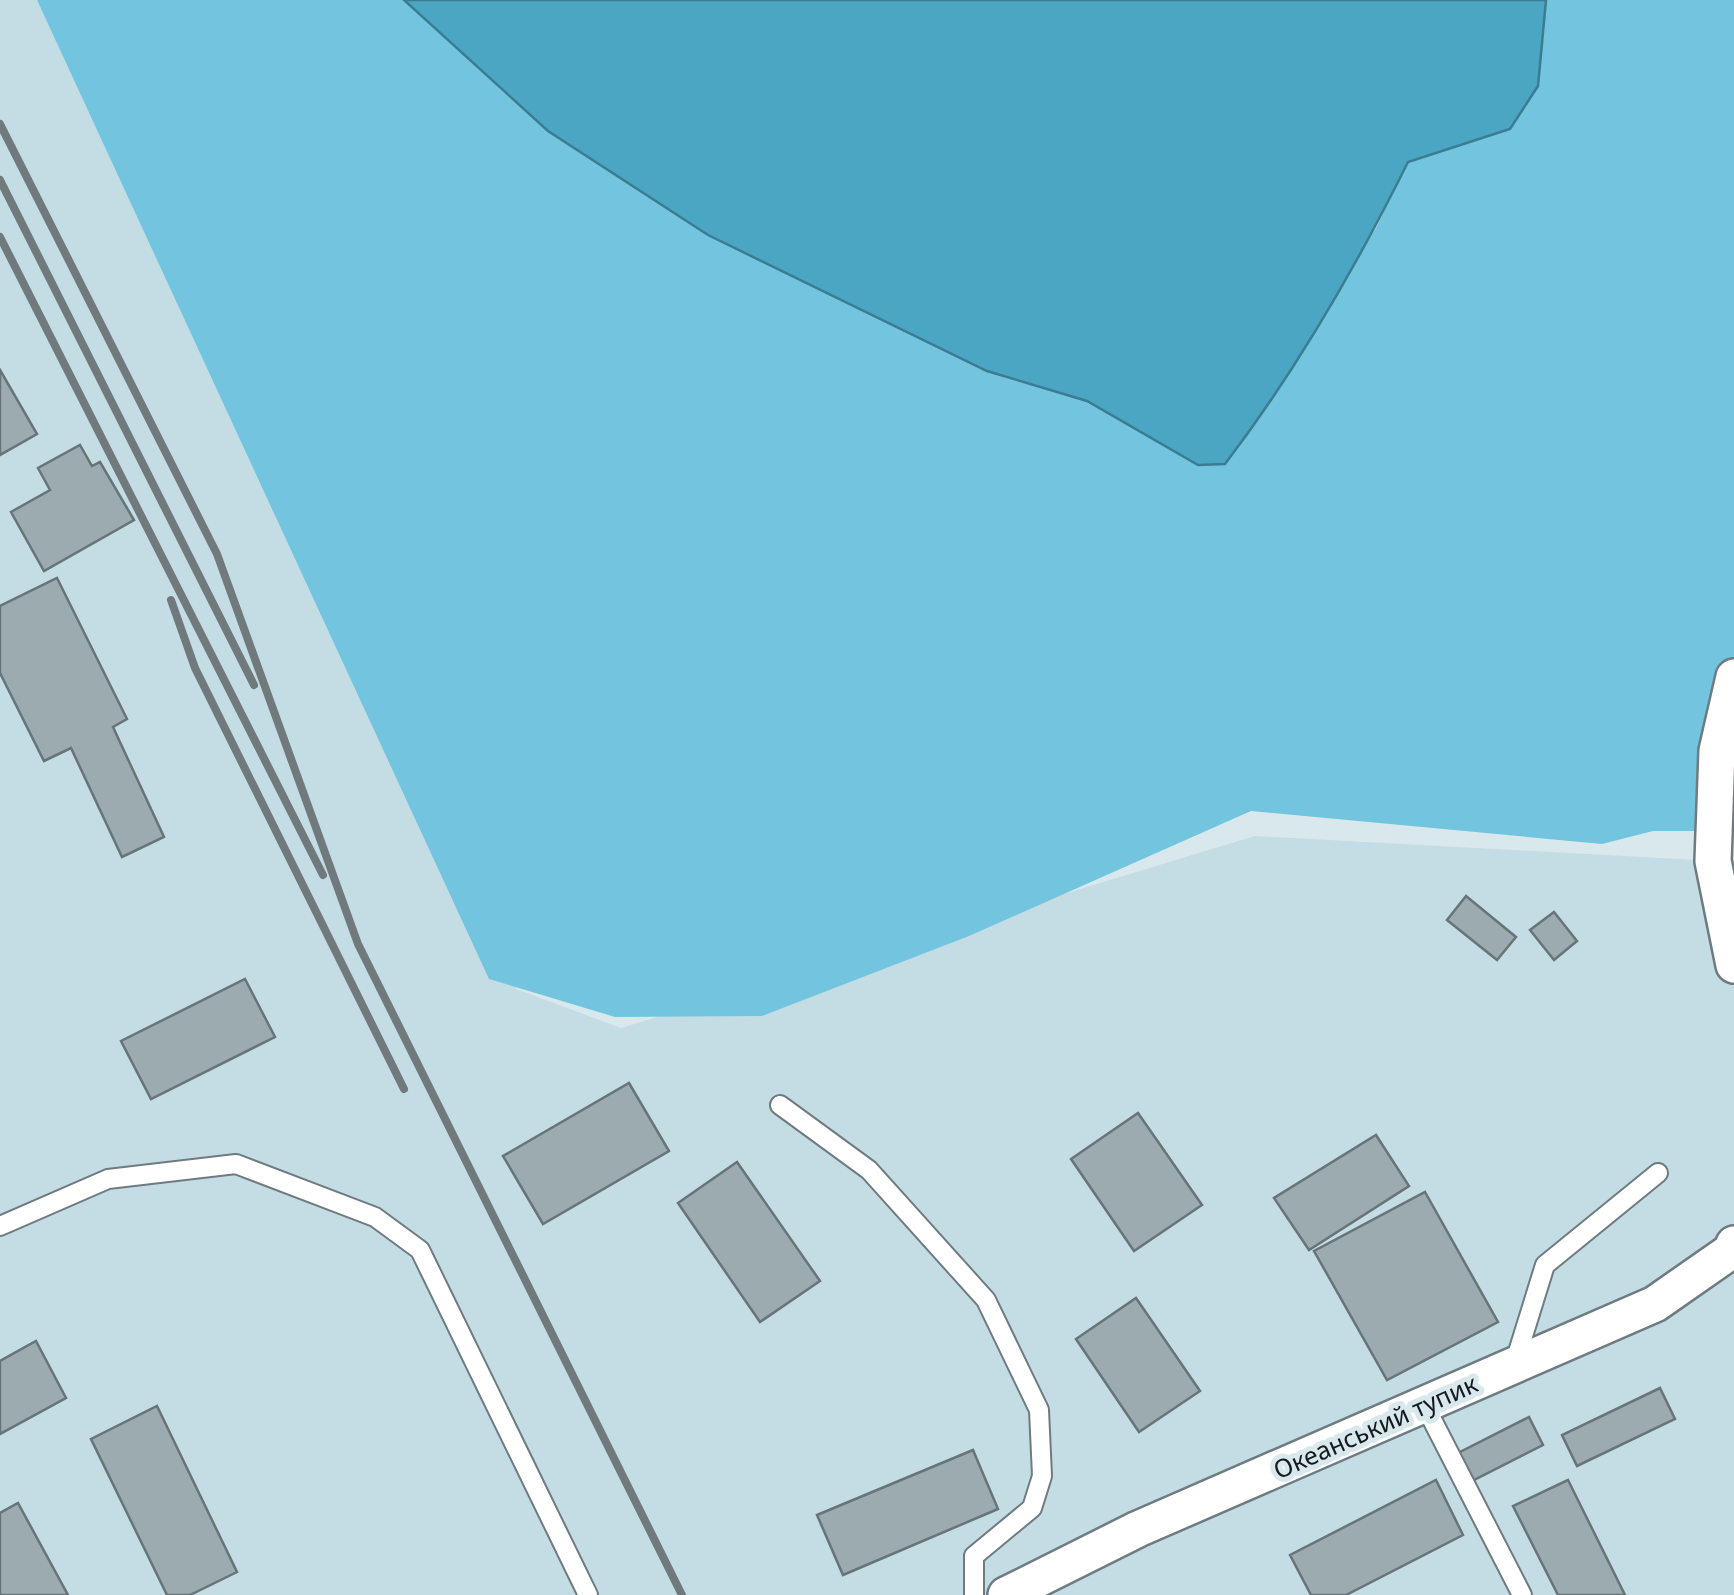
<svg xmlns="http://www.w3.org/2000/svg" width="1734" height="1595" font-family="'Noto Sans',sans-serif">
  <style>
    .built { fill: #c4dce4 }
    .green { fill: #73c5df }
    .water { fill: #4ba6c3; stroke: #3b7c91; stroke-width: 2.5 }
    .building { fill: #9cabb0; stroke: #677478; stroke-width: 2.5 }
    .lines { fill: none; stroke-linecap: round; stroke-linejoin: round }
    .lane-casing { stroke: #6e7b80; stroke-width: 22 }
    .street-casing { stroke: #6e7b80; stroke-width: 40 }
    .lane { stroke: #fff; stroke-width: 18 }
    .street { stroke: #fff; stroke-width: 35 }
    .rail { stroke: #707a7d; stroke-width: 8 }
    .labels { text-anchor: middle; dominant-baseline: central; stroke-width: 10; stroke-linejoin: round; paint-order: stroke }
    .street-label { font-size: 25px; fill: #151a1c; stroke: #d9e8ed }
  </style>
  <rect width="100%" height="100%" fill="#d9e8ed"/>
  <path class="built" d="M 0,0 L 37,0 L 516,989 L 621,1028 L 1255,836 L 1734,862 L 1734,1595 L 0,1595 Z"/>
  <path class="green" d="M 37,0 L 404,0 L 548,131 L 708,235 L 987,371 L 1087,401 L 1198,465 L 1225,464 L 1376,228 L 1408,162 L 1510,129 L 1546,0 L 1734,0 L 1734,831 L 1653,831 L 1602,844 L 1251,811 L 969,936 L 762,1016 L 615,1017 L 489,979 Z"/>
  <path class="water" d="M 404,0 L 1546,0 L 1538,86 L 1510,129 L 1408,162 C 1356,267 1296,371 1225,464 L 1198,465 L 1087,401 L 987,371 L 708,235 L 548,131 Z"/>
  <path class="building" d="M 0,370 L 37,434 L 0,455 Z
    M 80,445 L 92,466 L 100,462 L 134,520 L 44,571 L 11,512 L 50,490 L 38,468 Z
    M 57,578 L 127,719 L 113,727 L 164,837 L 122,857 L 71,748 L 44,761 L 0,673 L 0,606 Z
    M 1466,896 L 1516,937 L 1497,960 L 1447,920 Z
    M 1554,912 L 1577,941 L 1554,960 L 1530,930 Z
    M 245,979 L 275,1037 L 151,1099 L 121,1041 Z
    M 629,1083 L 669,1151 L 543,1224 L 503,1156 Z
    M 1138,1113 L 1202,1205 L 1134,1251 L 1071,1159 Z
    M 1376,1135 L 1409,1186 L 1309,1250 L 1274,1198 Z
    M 737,1162 L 820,1281 L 760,1322 L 678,1203 Z
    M 1425,1192 L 1498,1322 L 1387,1380 L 1314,1251 Z
    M 1136,1298 L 1200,1391 L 1139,1432 L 1076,1339 Z
    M 36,1341 L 66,1398 L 0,1434 L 0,1361 Z
    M 1660,1388 L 1675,1419 L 1577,1466 L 1562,1435 Z
    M 157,1406 L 237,1572 L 190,1595 L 167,1595 L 91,1439 Z
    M 1529,1417 L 1543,1445 L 1470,1482 L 1456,1454 Z
    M 973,1450 L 998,1509 L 843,1575 L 817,1515 Z
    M 1436,1480 L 1463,1535 L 1346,1595 L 1311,1595 L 1290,1555 Z
    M 1568,1480 L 1625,1595 L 1558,1595 L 1513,1506 Z
    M 18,1503 L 68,1595 L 0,1595 L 0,1513 Z"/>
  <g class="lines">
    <g class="lane-casing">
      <path id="lane" d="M 780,1105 L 869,1170 L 986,1300 L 1039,1410 L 1042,1476 L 1032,1508 L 974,1556 L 974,1595
        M 0,1226 L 108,1179 L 236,1164 L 375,1217 L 420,1250 L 588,1595
        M 1514,1365 L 1545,1265 L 1658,1173
        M 1424,1404 L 1522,1595"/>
    </g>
    <g class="street-casing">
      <path id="street" d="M 1734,677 L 1717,751 L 1713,861 L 1734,965
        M 1006,1595 L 1138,1529 L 1655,1304 L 1731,1251 L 1734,1244"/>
    </g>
    <use href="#lane" class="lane"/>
    <use href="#street" class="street"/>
    <path class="rail" d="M 0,124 L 217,554 L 358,944 L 682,1595
      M 0,180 L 254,685
      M 0,237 L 323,875
      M 171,600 L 195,668 L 404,1089"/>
  </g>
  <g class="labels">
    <g class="street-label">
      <text transform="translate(1375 1426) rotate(-24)">Океанський тупик</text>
    </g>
  </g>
</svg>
